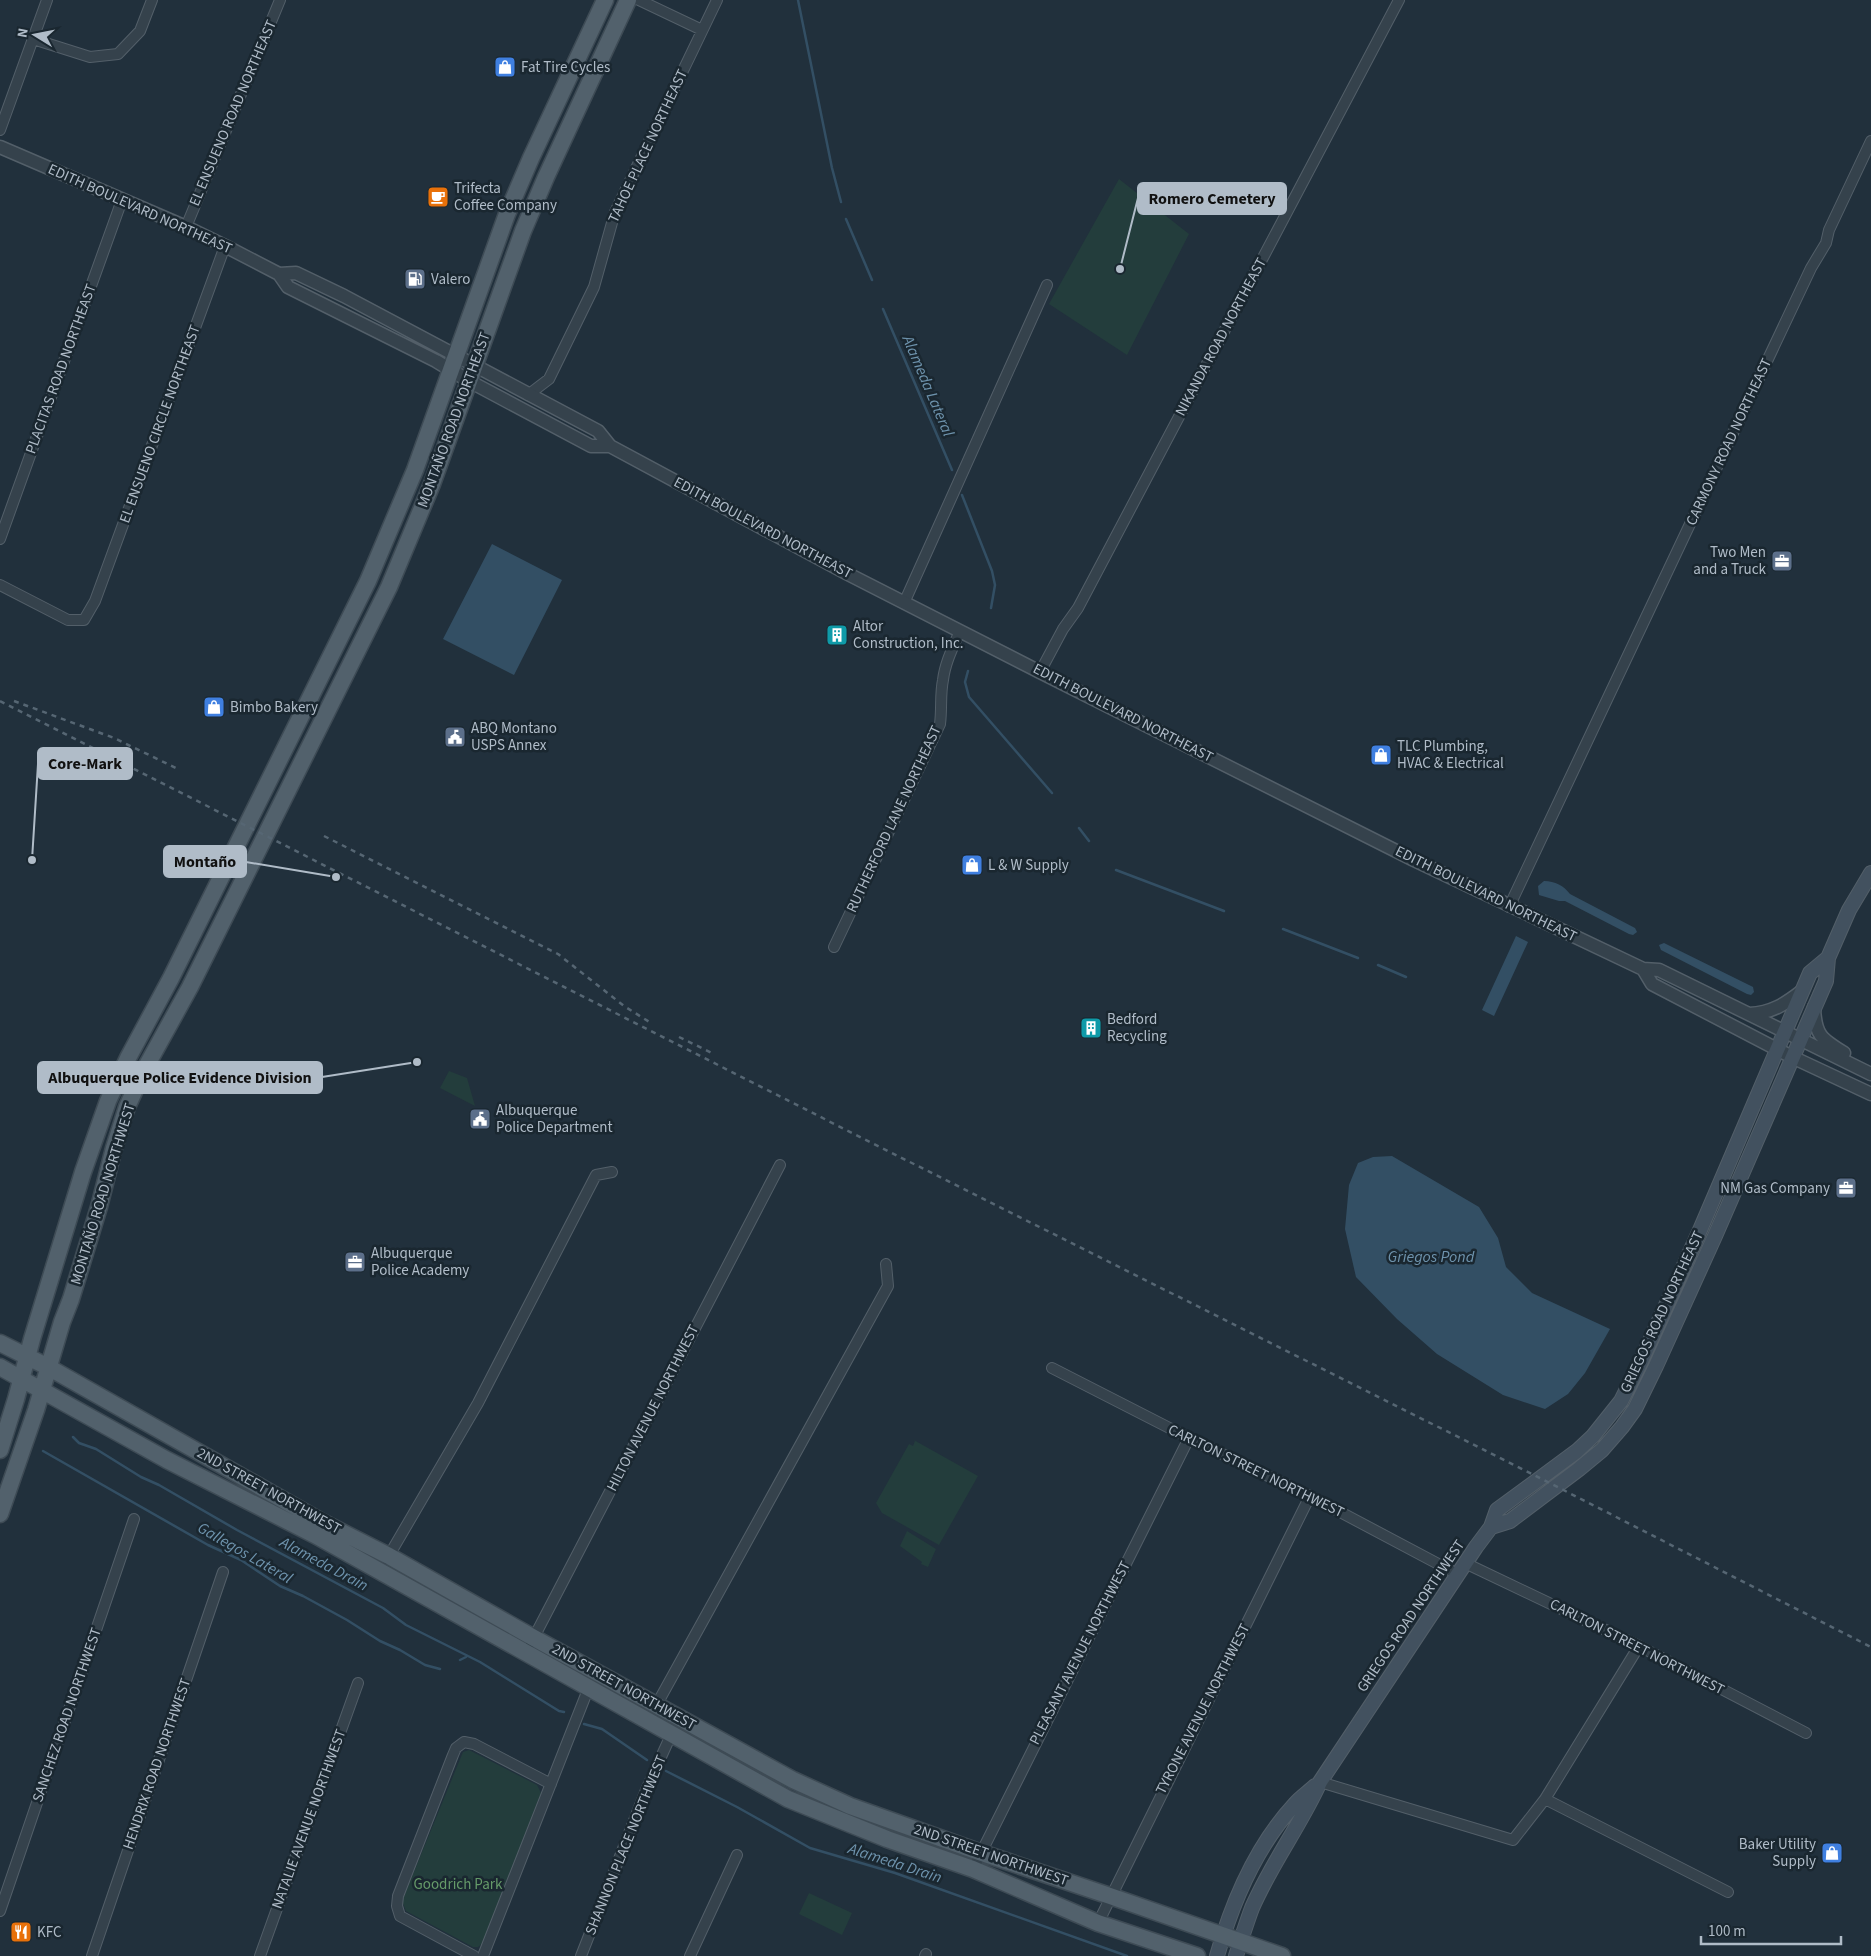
<svg xmlns="http://www.w3.org/2000/svg" width="1871" height="1956" font-family="'Source Sans 3',sans-serif">
  <style>
    .green { fill: #233d3c }
    .water { fill: #334f64 }
    .lines { fill: none; stroke-linecap: round; stroke-linejoin: round }
    .stream { stroke: #334f64; stroke-width: 2.5 }
    .minor-casing { stroke: #535f69; stroke-width: 12 }
    .tertiary-casing { stroke: #535f69; stroke-width: 15 }
    .secondary-casing { stroke: #535f69; stroke-width: 16 }
    .primary-casing { stroke: #3e4b55; stroke-width: 19 }
    .minor { stroke: #35424c; stroke-width: 10 }
    .tertiary { stroke: #35424c; stroke-width: 12 }
    .secondary { stroke: #42515f; stroke-width: 14 }
    .primary { stroke: #52616c; stroke-width: 16 }
    .rail { stroke: #566673; stroke-width: 2.5; stroke-dasharray: 5 5; stroke-linecap: butt }
    .labels { text-anchor: middle; dominant-baseline: central; stroke-width: 5; stroke-linejoin: round; paint-order: stroke }
    .poi-label { font-size: 15px; fill: #b0bcc8; stroke: #1a2730; text-anchor: start }
    .street-label { font-size: 15px; fill: #b0bcc8; stroke: #1a2730 }
    .park-label { font-size: 15px; fill: #659a69; stroke: #1a2730 }
    .water-label { font-size: 16px; font-style: italic; fill: #6e93ad; stroke: #1a2730 }
    .leader { fill: none; stroke: #b0bcc8; stroke-width: 2 }
    .callout-dot { fill: #b0bcc8; stroke: #1a2730; stroke-width: 2 }
    .callout { fill: #b0bcc8; stroke: #b0bcc8; stroke-width: 2 }
    .callout-label { font-size: 16px; text-anchor: middle; font-weight: bold; fill: #111 }
  </style>
  <rect width="100%" height="100%" fill="#21303c"/>
  <path class="green" d="M 1119,179 L 1189,234 L 1127,355 L 1049,304 Z
    M 449,1071 L 467,1078 L 475,1106 L 440,1088 Z
    M 912,1439 L 978,1476 L 939,1545 L 882,1513 L 876,1503 L 909,1444 L 913,1446 L 915,1441 Z
    M 907,1531 L 936,1549 L 928,1567 L 921,1564 L 922,1562 L 900,1546 Z
    M 469,1750 L 537,1785 L 541,1793 L 484,1942 L 478,1947 L 473,1947 L 406,1911 L 402,1901 L 463,1752 Z
    M 809,1893 L 852,1913 L 842,1935 L 799,1914 Z"/>
  <path class="water" d="M 492,544 L 562,580 L 514,675 L 443,639 Z
    M 1544,881 C 1555,881 1564,886 1570,894 L 1635,928 L 1637,932 L 1633,935 L 1629,934 L 1565,901 L 1559,901 L 1539,895 L 1538,886 Z
    M 1516,936 L 1528,942 L 1494,1016 L 1482,1010 Z
    M 1664,943 L 1749,985 L 1753,987 L 1754,992 L 1751,995 L 1747,994 L 1661,950 L 1659,945 Z
    M 1392,1156 L 1479,1207 L 1498,1238 L 1506,1267 L 1532,1293 L 1610,1329 L 1585,1373 L 1568,1394 L 1545,1409 L 1503,1395 L 1437,1354 L 1397,1319 L 1356,1277 L 1345,1229 L 1349,1185 L 1358,1163 L 1373,1157 Z"/>
  <g class="lines">
    <path class="stream" d="M 798,0 L 832,168 L 841,202
      M 846,219 L 872,280
      M 883,309 L 952,470
      M 962,495 L 992,571 L 995,585 L 991,608
      M 968,671 L 965,682 L 969,697 L 1052,793
      M 1079,828 L 1089,841
      M 1116,870 L 1224,911
      M 1283,929 L 1358,958
      M 1378,965 L 1406,977
      M 73,1437 L 79,1443 L 96,1449 L 141,1477 L 159,1485 L 237,1530 L 383,1608 L 406,1625 L 480,1662 L 559,1711 L 564,1712
      M 43,1451 L 208,1545 L 241,1560 L 280,1586 L 303,1596 L 347,1620 L 380,1641 L 400,1650 L 425,1665 L 440,1669
      M 460,1660 L 466,1657
      M 584,1724 L 602,1729 L 647,1760
      M 666,1771 L 737,1807 L 810,1848 L 895,1873 L 1127,1956"/>
    <g class="minor-casing">
      <path id="minor" d="M 639,0 L 702,30
        M 33,39 L 90,57 L 118,54 L 140,31 L 152,0
        M 0,130 L 47,0
        M 186,227 L 280,0
        M 528,395 L 549,379 L 594,287 L 615,212 L 717,0
        M 0,539 L 122,200
        M 0,585 L 68,620 L 84,620 L 95,601 L 225,246
        M 904,603 L 1047,285
        M 1040,672 L 1063,629 L 1078,608 L 1399,0
        M 1509,907 L 1811,268 L 1826,243 L 1829,230 L 1871,141
        M 834,947 L 940,724 C 942,709 940,694 943,680 C 945,663 953,647 960,631
        M 1052,1368 L 1189,1438 L 1310,1496 L 1459,1575
        M 387,1559 L 478,1403 L 596,1175 L 612,1172
        M 1465,1563 L 1639,1646 L 1806,1733
        M 531,1643 L 780,1165
        M 657,1704 L 888,1286 L 886,1264
        M 1320,1782 L 1513,1840 L 1545,1799 L 1639,1646
        M 1545,1799 L 1728,1892
        M 973,1869 L 1189,1438
        M 0,1911 L 134,1519
        M 1098,1923 L 1310,1496
        M 92,1956 L 223,1572
        M 260,1956 L 358,1683
        M 474,1956 L 400,1916 L 397,1906 L 398,1896 L 453,1755 L 456,1748 L 464,1742 L 474,1744 L 551,1784
        M 483,1956 L 589,1687
        M 581,1956 L 646,1790 L 671,1735
        M 690,1956 L 737,1855
        M 925,1956 L 926,1954"/>
    </g>
    <g class="tertiary-casing">
      <path id="tertiary" d="M 0,147 L 186,227 L 225,246 L 279,274 L 288,287 L 436,361 L 469,381 L 591,446 L 610,446
        M 279,274 L 296,273 L 344,296 L 598,431 L 610,446 L 846,573 L 1040,672 L 1412,859 L 1643,969 L 1659,970 L 1871,1074
        M 1643,969 L 1652,984 L 1792,1057 L 1871,1094
        M 1814,1007 C 1815,1035 1821,1039 1844,1053
        M 1749,1014 C 1772,1013 1785,1004 1802,991"/>
    </g>
    <g class="secondary-casing">
      <path id="secondary" d="M 1491,1527 L 1510,1521 L 1579,1469 L 1602,1450 L 1622,1427 L 1635,1409 L 1656,1366 L 1715,1236 L 1826,981 L 1828,958 L 1849,910 L 1871,873
        M 1217,1956 C 1232,1903 1257,1845 1295,1804 C 1301,1797 1309,1792 1315,1786
        M 1236,1956 C 1241,1940 1246,1924 1252,1908 C 1271,1864 1300,1826 1320,1782 L 1476,1547 L 1491,1527 L 1497,1510 L 1577,1451 L 1593,1436 L 1621,1401 L 1641,1361 L 1700,1230 L 1810,973 L 1828,958"/>
    </g>
    <g class="primary-casing">
      <path id="primary" d="M 0,1343 L 48,1367 L 322,1522 L 389,1556 L 534,1638 L 793,1780 L 850,1806 L 979,1852 L 1110,1896 L 1282,1956
        M 0,1367 L 167,1460 L 315,1535 L 788,1799 L 887,1839 L 973,1869 L 1098,1923 L 1197,1956
        M 0,1450 L 16,1399 L 32,1339 L 83,1172 L 108,1101 L 128,1058 L 171,978 L 368,581 L 415,470 L 507,214 L 531,158 L 605,0
        M 0,1514 L 36,1410 L 62,1322 L 71,1299 L 99,1207 L 114,1148 L 127,1107 L 142,1074 L 190,987 L 389,587 L 432,484 L 523,231 L 546,177 L 628,0"/>
    </g>
    <use href="#minor" class="minor"/>
    <use href="#tertiary" class="tertiary"/>
    <use href="#secondary" class="secondary"/>
    <use href="#primary" class="primary"/>
    <path class="rail" d="M 0,701 L 864,1139 L 1532,1474 L 1871,1647
      M 14,701 L 114,738 L 178,769
      M 324,836 L 558,954 L 624,1006 L 651,1023
      M 679,1037 L 714,1054"/>
  </g>
  <defs>
    <g id="shop-square" transform="scale(1.125)"><rect x="-9" y="-9" width="18" height="18" rx="4" fill="#3f7fe0" stroke="#1a2730"/><path d="M-5-2.5h2.3a2.7 3.5 0 0 1 5.4 0H5L5.5 6h-11ZM-1.5-2.5h3a1.5 2.3 0 0 0-3 0Z" fill="#fff"/></g>
    <g id="cafe-square" transform="scale(1.125)"><rect x="-9" y="-9" width="18" height="18" rx="4" fill="#e8710a" stroke="#1a2730"/><path d="M-5.5-4.5H6V0H3Q3 3.5 0 3.5H-2.5Q-5.5 3.5-5.5 0ZM3-3.2v2h1.7v-2ZM-6 4.5H4V6H-6Z" fill="#fff"/></g>
    <g id="fuel-square" transform="scale(1.125)"><rect x="-9" y="-9" width="18" height="18" rx="4" fill="#5c6f8a" stroke="#1a2730"/><path d="M-5.5-6h7V0h2V4h1.3V-2.5L3-4.5l.8-.8L6-3V5H2.5V1h-1V6h-7ZM-4.2-4.7v3.2H.2V-4.7Z" fill="#fff"/></g>
    <g id="office-square" transform="scale(1.125)"><rect x="-9" y="-9" width="18" height="18" rx="4" fill="#5c6f8a" stroke="#1a2730"/><path d="M-6-3h4V-5.5h4V-3h4V5H-6ZM-1-4.5V-3h2v-1.5ZM-6 0V1H6V0Z" fill="#fff"/></g>
    <g id="building-square" transform="scale(1.125)"><rect x="-9" y="-9" width="18" height="18" rx="4" fill="#0f9aa8" stroke="#1a2730"/><path d="M-4-6H4V6H1V3H-1V6H-4ZM-2.5-4.3h1.7v1.8h-1.7ZM.8-4.3h1.7v1.8H.8ZM-2.5-1h1.7V.8h-1.7ZM.8-1h1.7V.8H.8Z" fill="#fff"/></g>
    <g id="civic-square" transform="scale(1.125)"><rect x="-9" y="-9" width="18" height="18" rx="4" fill="#5c6f8a" stroke="#1a2730"/><path d="M-.6-6.5H3V-4.5H.6V-3L4-1V1h2V6H-6V1h2V-1L-.6-3ZM-1.2 2.5V6h2.4V2.5Z" fill="#fff"/></g>
    <g id="restaurant-square" transform="scale(1.125)"><rect x="-9" y="-9" width="18" height="18" rx="4" fill="#e8710a" stroke="#1a2730"/><path d="M-5-6h1v4h1v-4h1v4h1v-4h1v5L-1.5 .5V6h-2V.5L-5-1ZM5-6V6H3V1.5H1.5Q1.5-4 5-6Z" fill="#fff"/></g>
  </defs>
  <g fill-rule="evenodd">
    <use href="#shop-square" x="505" y="67"/>
    <use href="#cafe-square" x="438" y="197"/>
    <use href="#fuel-square" x="415" y="279"/>
    <use href="#office-square" x="1782" y="561"/>
    <use href="#building-square" x="837" y="635"/>
    <use href="#shop-square" x="214" y="707"/>
    <use href="#civic-square" x="455" y="737"/>
    <use href="#shop-square" x="1381" y="755"/>
    <use href="#shop-square" x="972" y="865"/>
    <use href="#building-square" x="1091" y="1028"/>
    <use href="#civic-square" x="480" y="1119"/>
    <use href="#office-square" x="1846" y="1188"/>
    <use href="#office-square" x="355" y="1262"/>
    <use href="#shop-square" x="1832" y="1853"/>
    <use href="#restaurant-square" x="21" y="1932"/>
  </g>
  <g class="labels">
    <g class="poi-label">
      <text x="521" y="67">Fat Tire Cycles</text>
      <text x="454" y="188">Trifecta<tspan x="454" dy="17">Coffee Company</tspan></text>
      <text x="431" y="279">Valero</text>
      <text x="1766" y="552" text-anchor="end">Two Men<tspan x="1766" dy="17">and a Truck</tspan></text>
      <text x="853" y="626">Altor<tspan x="853" dy="17">Construction, Inc.</tspan></text>
      <text x="230" y="707">Bimbo Bakery</text>
      <text x="471" y="728">ABQ Montano<tspan x="471" dy="17">USPS Annex</tspan></text>
      <text x="1397" y="746">TLC Plumbing,<tspan x="1397" dy="17">HVAC &amp; Electrical</tspan></text>
      <text x="988" y="865">L &amp; W Supply</text>
      <text x="1107" y="1019">Bedford<tspan x="1107" dy="17">Recycling</tspan></text>
      <text x="496" y="1110">Albuquerque<tspan x="496" dy="17">Police Department</tspan></text>
      <text x="1830" y="1188" text-anchor="end">NM Gas Company</text>
      <text x="371" y="1253">Albuquerque<tspan x="371" dy="17">Police Academy</tspan></text>
      <text x="1816" y="1844" text-anchor="end">Baker Utility<tspan x="1816" dy="17">Supply</tspan></text>
      <text x="37" y="1932">KFC</text>
    </g>
    <g class="street-label">
      <text transform="translate(233 113) rotate(-67)">EL ENSUENO ROAD NORTHEAST</text>
      <text transform="translate(648 146) rotate(-65)">TAHOE PLACE NORTHEAST</text>
      <text transform="translate(140 209) rotate(24)">EDITH BOULEVARD NORTHEAST</text>
      <text transform="translate(1221 337) rotate(-62)">NIKANDA ROAD NORTHEAST</text>
      <text transform="translate(61 369) rotate(-70)">PLACITAS ROAD NORTHEAST</text>
      <text transform="translate(454 420) rotate(-70)">MONTAÑO ROAD NORTHEAST</text>
      <text transform="translate(160 424) rotate(-70)">EL ENSUENO CIRCLE NORTHEAST</text>
      <text transform="translate(1729 442) rotate(-65)">CARMONY ROAD NORTHEAST</text>
      <text transform="translate(763 528) rotate(28)">EDITH BOULEVARD NORTHEAST</text>
      <text transform="translate(1123 713) rotate(27)">EDITH BOULEVARD NORTHEAST</text>
      <text transform="translate(894 819) rotate(-65)">RUTHERFORD LANE NORTHEAST</text>
      <text transform="translate(1486 894) rotate(26)">EDITH BOULEVARD NORTHEAST</text>
      <text transform="translate(103 1194) rotate(-73)">MONTAÑO ROAD NORTHWEST</text>
      <text transform="translate(1662 1312) rotate(-65)">GRIEGOS ROAD NORTHEAST</text>
      <text transform="translate(653 1408) rotate(-63)">HILTON AVENUE NORTHWEST</text>
      <text transform="translate(1256 1471) rotate(26)">CARLTON STREET NORTHWEST</text>
      <text transform="translate(269 1491) rotate(29)">2ND STREET NORTHWEST</text>
      <text transform="translate(1411 1616) rotate(-56)">GRIEGOS ROAD NORTHWEST</text>
      <text transform="translate(1637 1647) rotate(27)">CARLTON STREET NORTHWEST</text>
      <text transform="translate(1080 1653) rotate(-63)">PLEASANT AVENUE NORTHWEST</text>
      <text transform="translate(624 1687) rotate(29)">2ND STREET NORTHWEST</text>
      <text transform="translate(1203 1709) rotate(-63)">TYRONE AVENUE NORTHWEST</text>
      <text transform="translate(67 1715) rotate(-71)">SANCHEZ ROAD NORTHWEST</text>
      <text transform="translate(157 1764) rotate(-71)">HENDRIX ROAD NORTHWEST</text>
      <text transform="translate(309 1819) rotate(-70)">NATALIE AVENUE NORTHWEST</text>
      <text transform="translate(626 1845) rotate(-68)">SHANNON PLACE NORTHWEST</text>
      <text transform="translate(991 1855) rotate(19)">2ND STREET NORTHWEST</text>
    </g>
    <g class="park-label">
      <text x="458" y="1884">Goodrich Park</text>
    </g>
    <g class="water-label">
      <text transform="translate(928 386) rotate(67)">Alameda Lateral</text>
      <text x="1431" y="1257">Griegos Pond</text>
      <text transform="translate(245 1553) rotate(30)">Gallegos Lateral</text>
      <text transform="translate(324 1564) rotate(28)">Alameda Drain</text>
      <text transform="translate(895 1863) rotate(18)">Alameda Drain</text>
    </g>
  </g>
  <path class="leader" d="M1120 269L1138 198M32 860L38 764M336 877L246 862M417 1062L322 1077"/>
  <g class="callout-dot">
    <circle cx="1120" cy="269" r="5"/>
    <circle cx="32" cy="860" r="5"/>
    <circle cx="336" cy="877" r="5"/>
    <circle cx="417" cy="1062" r="5"/>
  </g>
  <g class="callout">
    <rect x="1138" y="183" width="148" height="31" rx="5"/>
    <rect x="38" y="748" width="94" height="31" rx="5"/>
    <rect x="164" y="846" width="82" height="31" rx="5"/>
    <rect x="38" y="1062" width="284" height="31" rx="5"/>
  </g>
  <g class="callout-label">
    <text x="1212" y="204">Romero Cemetery</text>
    <text x="85" y="769">Core-Mark</text>
    <text x="205" y="867">Montaño</text>
    <text x="180" y="1083">Albuquerque Police Evidence Division</text>
  </g>
  <g transform="translate(35 35) rotate(280)" stroke="#1a2730" stroke-width="4" paint-order="stroke">
  <path d="M0-4L9 19L0 12L-9 19Z" fill="#b0bcc8"/>
  <text y="-8" font-size="14" font-weight="bold" text-anchor="middle" fill="#b0bcc8">N</text>
  </g>
  <path d="M1701 1936v8h140v-8" fill="none" stroke="#b0bcc8" stroke-width="2.5"/>
  <text x="1708" y="1936" font-size="15" fill="#b0bcc8" stroke="#1a2730" stroke-width="4" paint-order="stroke">100 m</text>
</svg>
